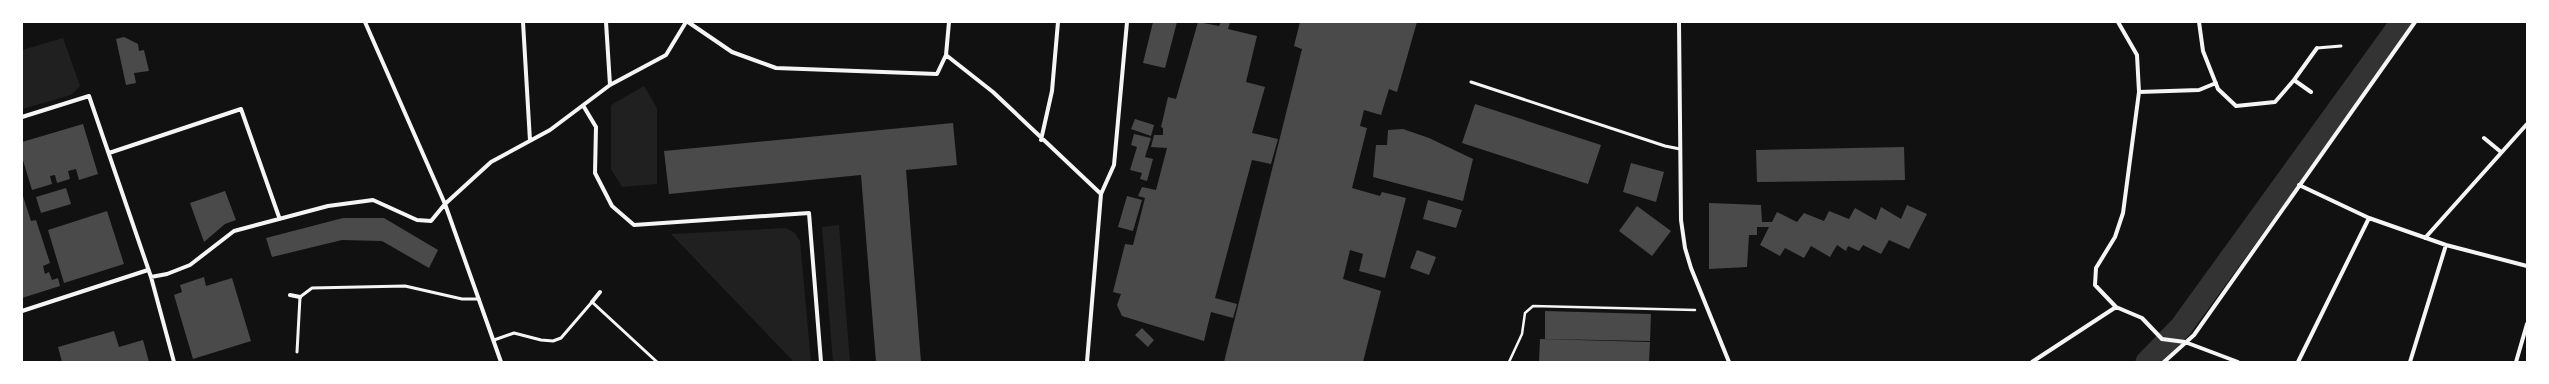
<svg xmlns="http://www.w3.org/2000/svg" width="2549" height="384" font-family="Raleway,sans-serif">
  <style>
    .green { fill: #202020 }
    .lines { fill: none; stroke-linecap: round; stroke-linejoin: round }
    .canal { stroke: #333; stroke-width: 23 }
    .building { fill: #4a4a4a }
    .path { stroke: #f5f5f5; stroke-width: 2.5 }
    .service { stroke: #f5f5f5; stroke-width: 3 }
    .minor { stroke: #f5f5f5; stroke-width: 4 }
  </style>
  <rect width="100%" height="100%" fill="#111"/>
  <path class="green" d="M 63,38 L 80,86 L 71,95 L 22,109 L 22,50 Z
    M 644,86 L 657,108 L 657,184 L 622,187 L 611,169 L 611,105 Z
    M 839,225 L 850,362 L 833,362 L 822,227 Z
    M 786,228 L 795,233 L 800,241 L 811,362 L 794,362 L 671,234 Z"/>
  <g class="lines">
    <path class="canal" d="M 2147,362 L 2181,327 L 2402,22"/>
  </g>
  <path class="building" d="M 1153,22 L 1177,22 L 1165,68 L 1143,63 Z
    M 1198,22 L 1219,26 L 1221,22 L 1230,22 L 1228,29 L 1257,36 L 1246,82 L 1265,87 L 1252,133 L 1278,139 L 1271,164 L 1252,160 L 1215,298 L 1237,304 L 1233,318 L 1211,312 L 1204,341 L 1122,316 L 1117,305 L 1121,294 L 1113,292 L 1125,244 L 1133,245 L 1145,198 L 1138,196 L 1142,187 L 1156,190 L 1167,148 L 1151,147 L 1154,135 L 1163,135 L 1163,128 L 1161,127 L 1168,97 L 1176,99 Z
    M 1300,22 L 1417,22 L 1397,92 L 1389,89 L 1381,115 L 1364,110 L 1360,126 L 1367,128 L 1352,188 L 1380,196 L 1382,192 L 1406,198 L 1385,278 L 1359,271 L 1363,254 L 1350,250 L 1343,279 L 1381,291 L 1363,362 L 1224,362 L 1302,49 L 1294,46 Z
    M 124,37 L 138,44 L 139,51 L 144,50 L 149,71 L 134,73 L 136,83 L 126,85 L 116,39 Z
    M 1475,104 L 1601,145 L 1588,184 L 1462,143 Z
    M 1135,119 L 1154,125 L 1151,136 L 1131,129 Z
    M 953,123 L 957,165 L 906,170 L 921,362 L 876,362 L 861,175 L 669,194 L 664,151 Z
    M 83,124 L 98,174 L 79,180 L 76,169 L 68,171 L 70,179 L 57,183 L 55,175 L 50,176 L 52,184 L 32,190 L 22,157 L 22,142 Z
    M 1403,129 L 1429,138 L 1473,159 L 1463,201 L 1373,177 L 1376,145 L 1387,145 L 1388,130 Z
    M 1134,134 L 1151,138 L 1145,157 L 1153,159 L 1147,181 L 1140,179 L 1142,173 L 1130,170 L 1137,147 L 1131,145 Z
    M 1904,147 L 1905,180 L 1757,182 L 1756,150 Z
    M 1631,163 L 1664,172 L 1656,202 L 1623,192 Z
    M 66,188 L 71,204 L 41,213 L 36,197 Z
    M 225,191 L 236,220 L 225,224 L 204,242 L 190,203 Z
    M 22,193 L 31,221 L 36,220 L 50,263 L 43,266 L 45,274 L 49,272 L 52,280 L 58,278 L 60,286 L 22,298 Z
    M 1127,196 L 1142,200 L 1133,231 L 1118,227 Z
    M 1428,200 L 1462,210 L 1456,228 L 1423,219 Z
    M 1709,203 L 1761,205 L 1762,222 L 1772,222 L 1777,212 L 1797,222 L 1804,213 L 1824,221 L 1829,211 L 1849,219 L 1855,208 L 1876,220 L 1881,207 L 1901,219 L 1907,205 L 1927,214 L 1909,249 L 1889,240 L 1881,254 L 1863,245 L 1859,251 L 1848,246 L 1846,251 L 1837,245 L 1830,257 L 1811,246 L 1804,258 L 1785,248 L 1780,256 L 1760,245 L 1769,227 L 1757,227 L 1757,235 L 1749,235 L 1747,267 L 1709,269 Z
    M 1637,206 L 1671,231 L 1652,256 L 1619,231 Z
    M 107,211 L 124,264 L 64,283 L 48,230 Z
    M 343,218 L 384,218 L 438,250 L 429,268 L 382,241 L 342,240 L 272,257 L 266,238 Z
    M 1417,250 L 1436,257 L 1429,275 L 1410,268 Z
    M 204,277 L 206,286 L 232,278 L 251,341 L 193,359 L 174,295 L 182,292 L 180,285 Z
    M 1545,311 L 1651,314 L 1650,341 L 1545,339 Z
    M 1142,328 L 1154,340 L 1148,347 L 1135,335 Z
    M 114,331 L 119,347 L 143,340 L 149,362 L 62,362 L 58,347 Z
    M 1540,339 L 1650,342 L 1649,362 L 1539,362 Z"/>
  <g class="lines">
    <path class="path" d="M 1509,362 L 1522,334 L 1525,313 L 1533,306 L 1695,310"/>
    <path class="service" d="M 2317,48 L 2341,46
      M 1471,82 L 1665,146 L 1680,149
      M 494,340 L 514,333 L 541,340 L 553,341 L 561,338 L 592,302 L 657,362
      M 297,352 L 300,297 L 312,288 L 405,286 L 462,299 L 479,299"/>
    <path class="minor" d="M 365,22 L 445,204 L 501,362
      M 523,22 L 530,141
      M 606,22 L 610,85
      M 688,22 L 732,52 L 776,68 L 937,74 L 946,55
      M 949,22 L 946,55 L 993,92 L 1101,194
      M 1679,22 L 1681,220 L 1685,248 L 1691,268 L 1729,362
      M 2118,22 L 2137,55 L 2139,92 L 2123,213 L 2115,237 L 2096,268 L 2095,285 L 2116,307 L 2142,318 L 2162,339 L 2185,342 L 2238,362
      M 2199,22 L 2203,51 L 2218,89 L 2236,106 L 2275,102 L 2294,80 L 2317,48
      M 2294,80 L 2311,92
      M 2139,92 L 2199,90 L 2216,83
      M 584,107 L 596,127 L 595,173 L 612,206 L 634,225 L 809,213 L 821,362
      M 22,117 L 89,96 L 151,277 L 174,362
      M 2484,138 L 2501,152
      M 1041,140 L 1052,91 L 1058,22
      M 109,153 L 241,109 L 279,217
      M 2299,185 L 2369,218 L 2446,245 L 2527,266
      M 2425,238 L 2527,124
      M 151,277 L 167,274 L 190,265 L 234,231 L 328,206 L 373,200 L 417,220 L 431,221 L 445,204 L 491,162 L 550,130 L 610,85 L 666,55 L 686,22
      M 290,295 L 300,297
      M 592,302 L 600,292
      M 22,311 L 148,270
      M 1087,362 L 1101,194 L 1114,165 L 1127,22
      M 2032,362 L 2116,307
      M 2164,362 L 2194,335 L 2415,22
      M 2298,362 L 2369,218
      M 2410,362 L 2446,245
      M 2516,362 L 2527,324"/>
  </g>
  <rect width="2549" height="384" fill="none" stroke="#ffffff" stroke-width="46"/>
</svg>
